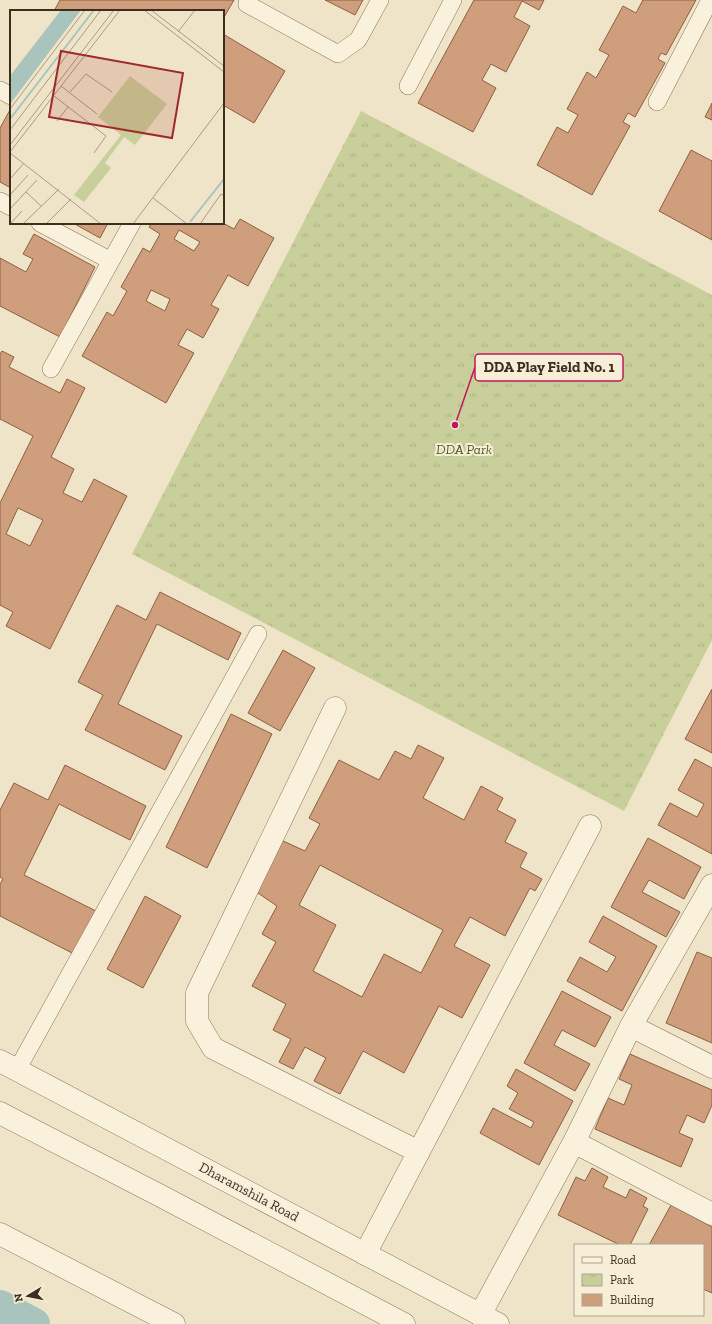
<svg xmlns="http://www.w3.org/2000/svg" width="712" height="1324" font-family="'Zilla Slab',serif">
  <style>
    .park { fill: url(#park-tufts) }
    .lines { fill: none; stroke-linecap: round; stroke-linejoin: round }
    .canal { stroke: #a9c4bc; stroke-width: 32 }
    .building { fill: #cf9f7d; stroke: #8d5f41; fill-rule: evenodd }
    .service-casing { stroke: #8d765c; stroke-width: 18 }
    .minor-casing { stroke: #8d765c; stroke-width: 23 }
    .tertiary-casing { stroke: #8d765c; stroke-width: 23 }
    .service { stroke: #faf1dc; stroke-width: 17 }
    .minor { stroke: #faf1dc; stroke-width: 22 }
    .tertiary { stroke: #faf1dc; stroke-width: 22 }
    .labels { text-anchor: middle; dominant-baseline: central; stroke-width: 4; stroke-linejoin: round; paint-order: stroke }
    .park-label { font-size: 14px; font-style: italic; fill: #4d5a26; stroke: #f7eed8 }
    .street-label { font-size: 14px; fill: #3d2e20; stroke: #f7eed8 }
    .inset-river { fill: none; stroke: #a9c4bc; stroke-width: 2 }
    .inset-road { fill: none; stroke: #a89b85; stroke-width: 1 }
    .view { fill: #9e2a2b; fill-opacity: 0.15; stroke: #9e2a2b; stroke-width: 2 }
    .inset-edge { fill: none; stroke: #3d2e20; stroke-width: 2 }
    .leader { fill: none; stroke: #c2185b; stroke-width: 1.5 }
    .callout-dot { fill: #c2185b; stroke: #f7eed8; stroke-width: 1.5 }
    .callout { fill: #f7eed8; stroke: #c2185b; stroke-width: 1.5 }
    .callout-label { font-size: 15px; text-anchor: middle; font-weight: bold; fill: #3d2e20 }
  </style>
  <defs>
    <pattern id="park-tufts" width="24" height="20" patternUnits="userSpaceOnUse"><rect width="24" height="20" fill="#c9cf9b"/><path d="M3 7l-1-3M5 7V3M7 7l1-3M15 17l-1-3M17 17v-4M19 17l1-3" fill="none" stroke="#aeb285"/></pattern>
  </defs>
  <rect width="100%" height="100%" fill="#f0e4c8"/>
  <path class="park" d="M 361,111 L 712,295 L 712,640 L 624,811 L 132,554 Z"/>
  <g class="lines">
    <path class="canal" d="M 0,1306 L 34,1324"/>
  </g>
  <path class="building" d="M 60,0 L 234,0 L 223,19 L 223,11 L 54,11 Z
    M 325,0 L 363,0 L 355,15 Z
    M 474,0 L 544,0 L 539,10 L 522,1 L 514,17 L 530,26 L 506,72 L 491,64 L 482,80 L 496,88 L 473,132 L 418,103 Z
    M 643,0 L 696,0 L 666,55 L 661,53 L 658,59 L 665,63 L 635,117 L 628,113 L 623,122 L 630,126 L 592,195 L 537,165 L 557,127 L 568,133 L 578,115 L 567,109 L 587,72 L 596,78 L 609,55 L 599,50 L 623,6 L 636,13 Z
    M 223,34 L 285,71 L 254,123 L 223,105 Z
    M 712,103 L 712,120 L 705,117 Z
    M 11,108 L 11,188 L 0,182 L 0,128 Z
    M 691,150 L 712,161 L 712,240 L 659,211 Z
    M 240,219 L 274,238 L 248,286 L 228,275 L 211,305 L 219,309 L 203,338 L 187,329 L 178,345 L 194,353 L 166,403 L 82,356 L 107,312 L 113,316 L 127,291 L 121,287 L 143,248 L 150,252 L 160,234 L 149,227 L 152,223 L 223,223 L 234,229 ZM 179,230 L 200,242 L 194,251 L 174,239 ZM 151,290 L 170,299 L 165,311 L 146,301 Z
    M 73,223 L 108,223 L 100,238 Z
    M 34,234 L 95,267 L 60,337 L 0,306 L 0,258 L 26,272 L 33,259 L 23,254 Z
    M 2,351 L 14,357 L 9,367 L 60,393 L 67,379 L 85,388 L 51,457 L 74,469 L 63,493 L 82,502 L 94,479 L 127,496 L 50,649 L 6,626 L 13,612 L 0,605 L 0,503 L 33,436 L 0,419 L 0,354 ZM 18,508 L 43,520 L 30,546 L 6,534 Z
    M 160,592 L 241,633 L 228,660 L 157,624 L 118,704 L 182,736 L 165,770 L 85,730 L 103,695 L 78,682 L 117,605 L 146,620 Z
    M 283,650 L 315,668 L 280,731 L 248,713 Z
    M 712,689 L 712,753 L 685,739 Z
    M 231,714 L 272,734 L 207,868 L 166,847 Z
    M 418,745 L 444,758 L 423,798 L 464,820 L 481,786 L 503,798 L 497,810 L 516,820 L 505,842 L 527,853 L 520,867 L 542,879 L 535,891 L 530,888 L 505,936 L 470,917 L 454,946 L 490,965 L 462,1018 L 439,1006 L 404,1073 L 363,1051 L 340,1094 L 314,1081 L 326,1058 L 305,1047 L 293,1069 L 279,1062 L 291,1039 L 273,1030 L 286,1004 L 252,986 L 276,942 L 262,934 L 277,906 L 255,891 L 281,840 L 305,851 L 320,824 L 309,818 L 339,760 L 379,780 L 395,751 L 411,759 ZM 320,865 L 443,930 L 421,973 L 384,954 L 362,997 L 313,971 L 336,925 L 299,905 Z
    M 695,759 L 712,768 L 712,854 L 658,825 L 670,803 L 697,817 L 704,804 L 678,790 Z
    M 65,765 L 146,806 L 130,840 L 59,804 L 24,875 L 96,911 L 74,954 L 0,916 L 0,884 L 3,879 L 0,877 L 0,810 L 14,783 L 48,800 Z
    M 648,838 L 701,867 L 684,899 L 649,880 L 642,892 L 680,912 L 666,937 L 611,907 Z
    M 145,896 L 181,916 L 143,988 L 107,969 Z
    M 603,916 L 657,946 L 622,1011 L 567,981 L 580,957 L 607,972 L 616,957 L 589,942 Z
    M 697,952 L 712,958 L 712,1043 L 666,1023 Z
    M 562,991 L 611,1017 L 595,1047 L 562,1030 L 554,1045 L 590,1064 L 575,1091 L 524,1063 Z
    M 630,1054 L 712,1090 L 712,1105 L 704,1123 L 687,1115 L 679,1133 L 693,1139 L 681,1167 L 595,1129 L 608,1098 L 624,1105 L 632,1085 L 619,1079 Z
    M 516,1069 L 573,1101 L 539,1165 L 480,1133 L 493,1108 L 531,1128 L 534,1122 L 509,1109 L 518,1093 L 507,1086 Z
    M 592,1168 L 608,1177 L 603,1187 L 626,1198 L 630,1189 L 647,1198 L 643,1206 L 648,1209 L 630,1245 L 620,1245 L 558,1215 L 576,1177 L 585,1181 Z
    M 671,1205 L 712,1227 L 712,1293 L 703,1289 L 703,1245 L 649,1245 Z"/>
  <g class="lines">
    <g class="service-casing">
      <path id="service" d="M 248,0 L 247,4 L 338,54 L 358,40 L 380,0
        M 408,86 L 453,0
        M 0,90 L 11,96
        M 657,102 L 710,0
        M 0,201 L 11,207
        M 40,223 L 111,261
        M 51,369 L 132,223
        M 17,1070 L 258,634"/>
    </g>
    <g class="minor-casing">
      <path id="minor" d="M 335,708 L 197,993 L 197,1021 L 213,1048 L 419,1152
        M 631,1026 L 712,1067
        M 574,1142 L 712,1214
        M 365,1254 L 590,826
        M 480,1315 L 574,1142 L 631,1026 L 712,885"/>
    </g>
    <g class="tertiary-casing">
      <path id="tertiary" d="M 0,1061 L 498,1324
        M 0,1113 L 157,1194 L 404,1324
        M 0,1234 L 174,1324"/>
    </g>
    <use href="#service" class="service"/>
    <use href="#minor" class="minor"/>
    <use href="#tertiary" class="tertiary"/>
  </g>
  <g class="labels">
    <g class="park-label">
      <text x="464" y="449">DDA Park</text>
    </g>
    <g class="street-label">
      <text transform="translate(249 1192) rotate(28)">Dharamshila Road</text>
    </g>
  </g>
  <g transform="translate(10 10)">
    <rect width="214" height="214" fill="#f0e4c8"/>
    <path d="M 120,66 L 157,94 L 125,135 L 114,127 L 95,153 L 101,158 L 74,192 L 64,185 L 111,125 L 88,107 Z" fill="#c9cf9b"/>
    <path d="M 51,0 L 71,0 L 0,94 L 0,66 Z" fill="#a9c4bc"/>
    <path class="inset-river" d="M 0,109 L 84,0M 180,212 L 214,169"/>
    <path class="inset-road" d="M 134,0 L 214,62M 141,0 L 214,56M 168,22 L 185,0M 51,76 L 87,104M 60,82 L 76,64 L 102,82M 44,86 L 96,126 L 84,143M 0,99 L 75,0M 47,111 L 58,97M 0,120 L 91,0M 0,135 L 104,0M 0,142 L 110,0M 0,143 L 91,214M 0,169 L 14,153M 16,182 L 31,196M 0,185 L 18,165M 143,188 L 177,214M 0,199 L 27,170M 0,214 L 12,201M 13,214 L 49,179M 36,214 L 61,189M 123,214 L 214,93M 190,214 L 211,184 L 214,186"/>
    <path class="view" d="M 51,41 L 173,63 L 162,128 L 39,107 Z"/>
    <rect width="214" height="214" class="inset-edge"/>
  </g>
  <path class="leader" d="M455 425L475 367"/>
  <circle class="callout-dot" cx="455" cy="425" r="4"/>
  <rect class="callout" x="475" y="354" width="148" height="27" rx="4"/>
  <g class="callout-label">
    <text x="549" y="372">DDA Play Field No. 1</text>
  </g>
  <rect x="574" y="1244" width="130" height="72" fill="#f7eed8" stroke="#ada18e"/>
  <rect x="582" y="1257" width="20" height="6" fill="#faf1dc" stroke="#ada18e"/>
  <text x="610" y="1264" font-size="12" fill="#3d2e20">Road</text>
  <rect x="582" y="1274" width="20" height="12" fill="url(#park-tufts)" stroke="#ada18e"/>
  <text x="610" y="1284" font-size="12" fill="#3d2e20">Park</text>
  <rect x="582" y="1294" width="20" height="12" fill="#cf9f7d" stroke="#ada18e"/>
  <text x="610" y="1304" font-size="12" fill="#3d2e20">Building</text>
  <g transform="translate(28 1296) rotate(260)" stroke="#f7eed8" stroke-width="3" paint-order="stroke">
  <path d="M0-3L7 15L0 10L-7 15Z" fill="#3d2e20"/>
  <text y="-6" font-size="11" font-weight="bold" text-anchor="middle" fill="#3d2e20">N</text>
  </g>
</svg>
